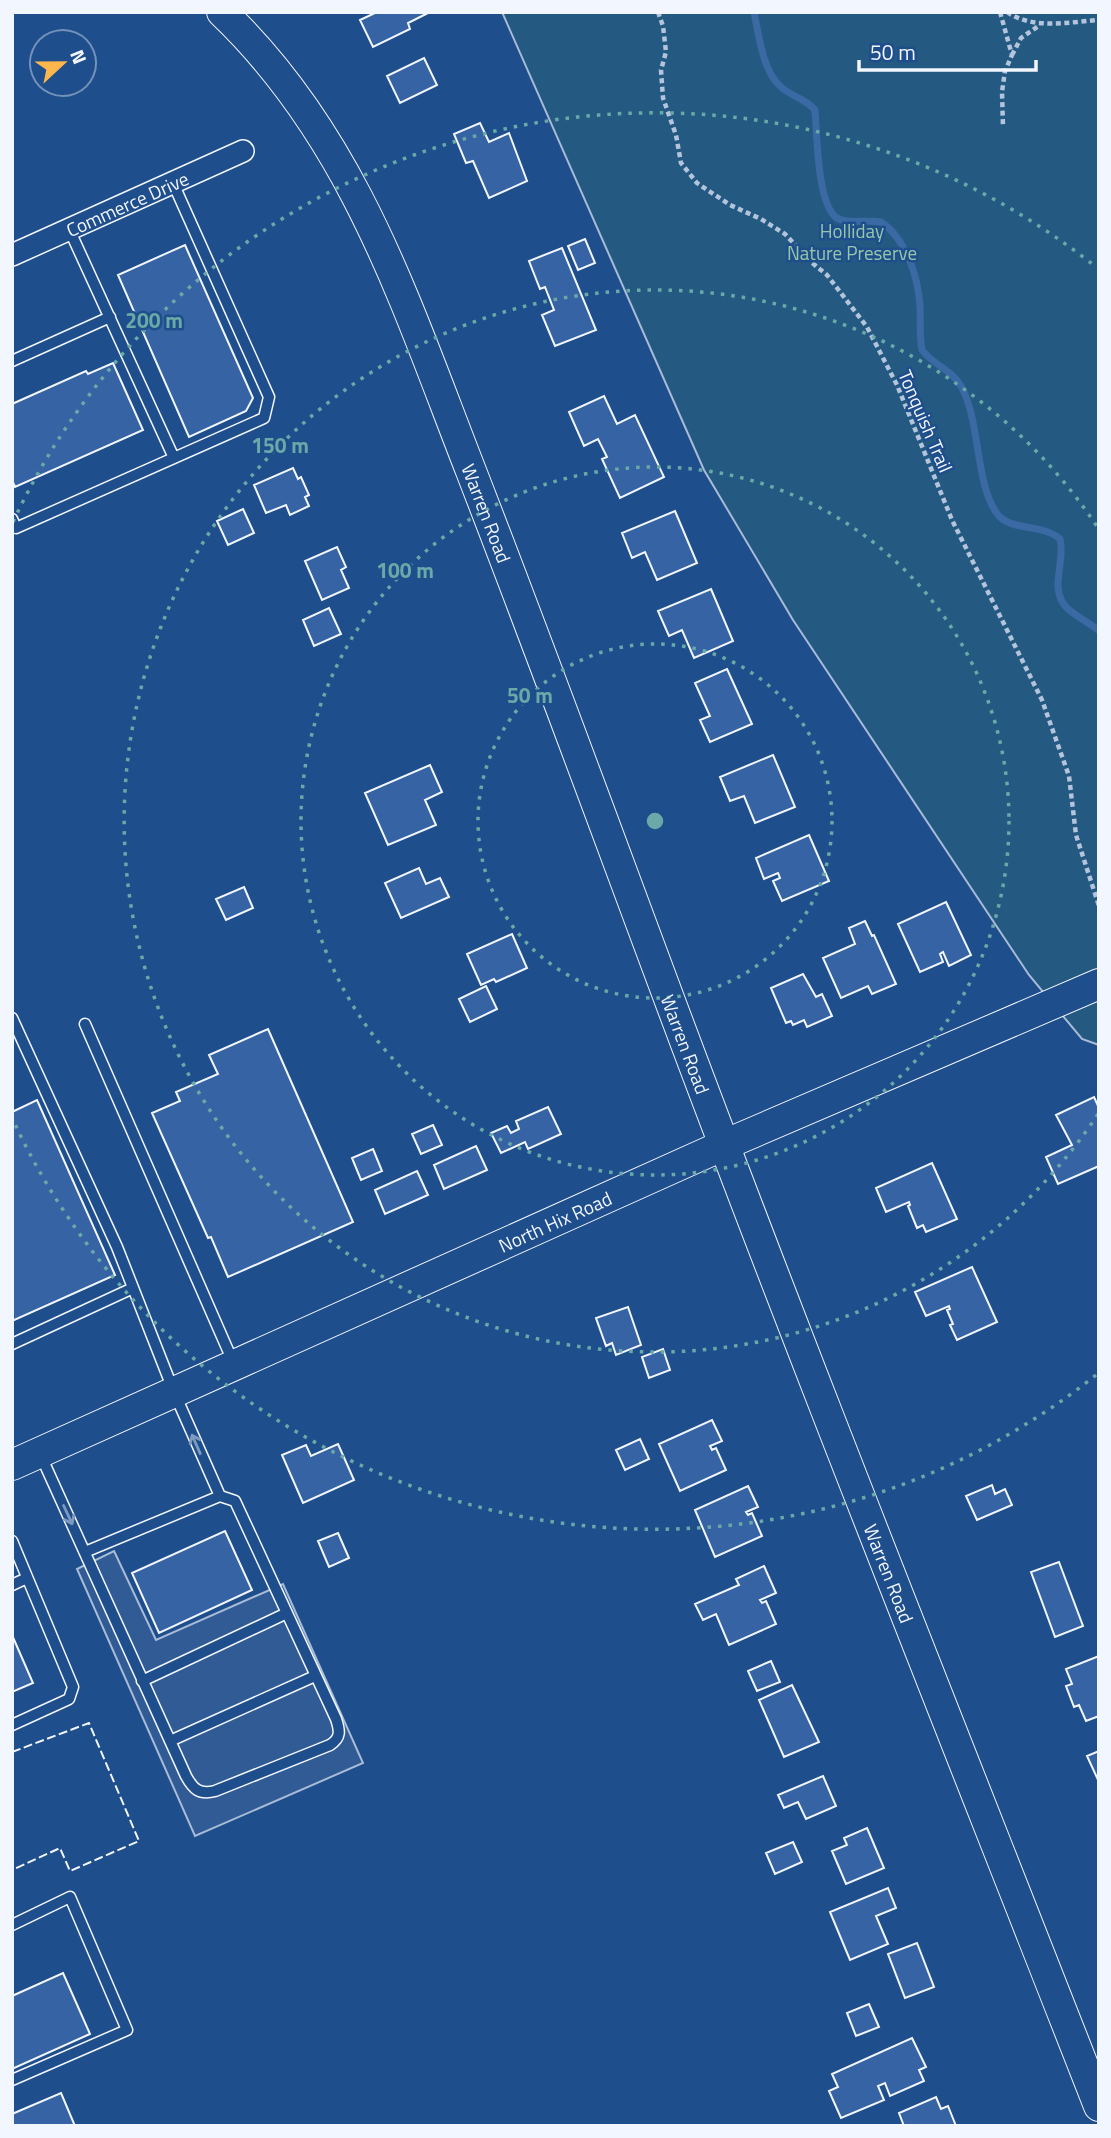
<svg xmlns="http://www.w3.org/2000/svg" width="1111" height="2138" font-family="'Titillium Web',sans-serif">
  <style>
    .green { fill: #245a82; stroke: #a8bbd7; stroke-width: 2 }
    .parking { fill: #305b95; stroke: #a8bbd7; stroke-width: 2 }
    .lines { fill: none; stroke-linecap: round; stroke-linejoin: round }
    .stream { stroke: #3b69a3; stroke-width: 7 }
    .building { fill: #3563a3; stroke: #f2f6ff; stroke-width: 2 }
    .lane-casing { stroke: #f2f6ff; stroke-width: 13 }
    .street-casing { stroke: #f2f6ff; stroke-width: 24 }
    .secondary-casing { stroke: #f2f6ff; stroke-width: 32 }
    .path { stroke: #b3c4dc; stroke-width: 4.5; stroke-dasharray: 5 3.5; stroke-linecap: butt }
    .lane { stroke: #1f4e8c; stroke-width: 10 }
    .street { stroke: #1f4e8c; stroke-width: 21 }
    .secondary { stroke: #1f4e8c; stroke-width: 30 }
    .fence { stroke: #f2f6ff; stroke-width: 2; stroke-dasharray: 9 3.5; stroke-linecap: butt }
    .oneway { stroke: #7e9ac0 }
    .ring { fill: none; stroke: #6aa9a8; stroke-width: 3.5; stroke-dasharray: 3.5 7 }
    .labels { text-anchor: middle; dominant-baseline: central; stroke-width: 5; stroke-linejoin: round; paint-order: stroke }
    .street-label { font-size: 19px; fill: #f2f6ff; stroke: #1f4e8c }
    .park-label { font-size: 19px; fill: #97c8a6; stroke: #1f4e8c }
    .centre { fill: #6aa9a8; stroke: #1f4e8c; stroke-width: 3.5 }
    .ring-label { font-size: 21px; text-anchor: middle; font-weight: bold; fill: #6aa9a8; stroke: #1f4e8c; stroke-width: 5; stroke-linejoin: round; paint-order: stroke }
  </style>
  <rect width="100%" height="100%" fill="#1f4e8c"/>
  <path class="green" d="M 502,12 L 1099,12 L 1099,1045 L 1082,1039 L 1029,975 L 793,620 L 704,470 Z"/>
  <path class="parking" d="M 114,1551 L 156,1640 L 283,1584 L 363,1763 L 195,1836 L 77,1569 Z"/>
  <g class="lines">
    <path class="stream" d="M 754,12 C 759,35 762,68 779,85 C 789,96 805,98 815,110 C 817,133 817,205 837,218 C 848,225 868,219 881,222 C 906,239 918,276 920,306 C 921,321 919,335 922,350 C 933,365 951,369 961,386 C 981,421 975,489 999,516 C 1013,531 1044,524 1060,539 C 1066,562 1048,589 1067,608 C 1076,617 1089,622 1099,631"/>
  </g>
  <path class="building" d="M 377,12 L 430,12 L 408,23 L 410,29 L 373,47 L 360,20 Z
    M 424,58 L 437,85 L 400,103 L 387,76 Z
    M 480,123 L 489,142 L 509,133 L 527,181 L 489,198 L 473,161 L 466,163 L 454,134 Z
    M 585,239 L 595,263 L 578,270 L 568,246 Z
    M 185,245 L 253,398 L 246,411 L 189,437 L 118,275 Z
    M 562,248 L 596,330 L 555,346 L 542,315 L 554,310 L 545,287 L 540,289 L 529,261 Z
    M 113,363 L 143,430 L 15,487 L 12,480 L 12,404 L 86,371 L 88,374 Z
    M 604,396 L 617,424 L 635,415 L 664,477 L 620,498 L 602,459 L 607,457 L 598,439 L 584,446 L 569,412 Z
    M 293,468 L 298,479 L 301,477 L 309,495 L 305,497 L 309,506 L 290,515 L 286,505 L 266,513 L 254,485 Z
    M 243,509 L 254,533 L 228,545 L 217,521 Z
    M 675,511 L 697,563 L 657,580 L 645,552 L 632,558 L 622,533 Z
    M 337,547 L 346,567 L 341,570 L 349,588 L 322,600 L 305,561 Z
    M 711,589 L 733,641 L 694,658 L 682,630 L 669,636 L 658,611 Z
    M 329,608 L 341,634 L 314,646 L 303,620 Z
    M 727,669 L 752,724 L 710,742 L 700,720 L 710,716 L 695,683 Z
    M 773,755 L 795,807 L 755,823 L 744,796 L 730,801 L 720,777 Z
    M 430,765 L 442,792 L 425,800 L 436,825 L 388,845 L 365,793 Z
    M 809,835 L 829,881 L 782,901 L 773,881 L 780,878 L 778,873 L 764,879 L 756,858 Z
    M 419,868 L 426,884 L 440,878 L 449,897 L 401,918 L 385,883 Z
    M 244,887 L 253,908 L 226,920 L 216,899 Z
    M 946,902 L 971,955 L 949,966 L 943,952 L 940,954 L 943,962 L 920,972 L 898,924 Z
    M 865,921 L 872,936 L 874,935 L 896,984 L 872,994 L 868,986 L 841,998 L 823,958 L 855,944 L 849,928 Z
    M 512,934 L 527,968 L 496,982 L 494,979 L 481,985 L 467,954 Z
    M 803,974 L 816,997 L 822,994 L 832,1016 L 807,1027 L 804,1020 L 793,1025 L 791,1021 L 786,1023 L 771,988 Z
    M 486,986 L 497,1009 L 470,1022 L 459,999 Z
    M 268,1029 L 353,1222 L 228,1277 L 211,1237 L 208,1238 L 152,1113 L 180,1101 L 176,1092 L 218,1074 L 209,1055 Z
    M 1094,1097 L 1099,1108 L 1099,1166 L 1058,1184 L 1046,1157 L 1072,1145 L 1056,1115 Z
    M 37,1100 L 115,1275 L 12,1321 L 12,1112 Z
    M 548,1107 L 561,1134 L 528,1149 L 525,1142 L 501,1153 L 491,1133 L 507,1126 L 511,1133 L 519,1129 L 516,1121 Z
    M 433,1125 L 442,1145 L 421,1154 L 412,1134 Z
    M 476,1146 L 487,1170 L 444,1189 L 434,1165 Z
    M 373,1149 L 382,1171 L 361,1180 L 352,1158 Z
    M 932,1163 L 957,1219 L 926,1232 L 923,1225 L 917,1228 L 908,1206 L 910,1205 L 909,1202 L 886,1212 L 876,1188 Z
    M 417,1171 L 428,1195 L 385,1214 L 375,1190 Z
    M 972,1267 L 997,1322 L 957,1340 L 950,1325 L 953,1324 L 947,1310 L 950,1309 L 949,1306 L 926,1316 L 915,1292 Z
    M 628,1307 L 641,1345 L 616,1355 L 612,1343 L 606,1346 L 596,1318 Z
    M 663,1349 L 670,1370 L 649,1378 L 642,1357 Z
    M 712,1420 L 722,1441 L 710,1446 L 712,1450 L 716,1448 L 726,1470 L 680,1491 L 659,1444 Z
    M 640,1439 L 649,1459 L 625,1470 L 616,1450 Z
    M 338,1444 L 354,1480 L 303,1503 L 282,1455 L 306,1445 L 311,1456 Z
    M 992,1485 L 995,1494 L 1005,1489 L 1012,1505 L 977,1520 L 966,1496 Z
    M 748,1486 L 758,1507 L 746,1512 L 748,1515 L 752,1513 L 762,1536 L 715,1557 L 695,1510 Z
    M 225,1531 L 252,1590 L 159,1633 L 132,1573 Z
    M 338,1533 L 349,1558 L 329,1567 L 318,1541 Z
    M 1059,1562 L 1083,1626 L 1055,1637 L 1031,1572 Z
    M 764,1566 L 776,1593 L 760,1600 L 762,1603 L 766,1601 L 776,1624 L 729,1645 L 716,1614 L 703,1620 L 695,1604 L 739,1585 L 736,1579 Z
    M 12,1635 L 33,1683 L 12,1692 Z
    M 1099,1656 L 1099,1716 L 1086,1721 L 1079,1705 L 1074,1707 L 1066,1686 L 1072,1684 L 1066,1669 Z
    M 771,1661 L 780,1682 L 757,1691 L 748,1671 Z
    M 792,1685 L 819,1742 L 784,1757 L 759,1700 Z
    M 1099,1751 L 1099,1782 L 1087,1756 Z
    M 823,1776 L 836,1806 L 806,1819 L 798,1802 L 784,1808 L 778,1795 Z
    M 867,1828 L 884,1868 L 846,1884 L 832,1851 L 847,1845 L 844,1838 Z
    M 793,1842 L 802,1862 L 775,1874 L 766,1853 Z
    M 888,1888 L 896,1908 L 876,1916 L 888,1944 L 850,1960 L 830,1912 Z
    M 917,1943 L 934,1987 L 905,1998 L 888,1954 Z
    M 63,1973 L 90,2034 L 12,2069 L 12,1996 Z
    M 869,2004 L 879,2027 L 856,2036 L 847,2013 Z
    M 912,2038 L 926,2067 L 919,2070 L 924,2081 L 890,2096 L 885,2083 L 878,2086 L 884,2100 L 841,2118 L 829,2091 L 838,2087 L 832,2074 Z
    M 61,2093 L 75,2126 L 12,2126 L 12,2114 Z
    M 936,2097 L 941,2109 L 948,2106 L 956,2126 L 904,2126 L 899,2113 Z"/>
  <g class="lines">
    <g class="lane-casing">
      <path id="lane" d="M 69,229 L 174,458
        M 12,361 L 110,317
        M 12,519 L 16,528 L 264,418 L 269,397 L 173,183
        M 12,1018 L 117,1247 L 174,1392 L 220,1496
        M 85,1024 L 234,1364
        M 12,1344 L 133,1288
        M 41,1456 L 186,1776 C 193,1789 199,1795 215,1791 L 330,1745 C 341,1738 340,1731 336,1719 L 235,1501 L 220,1496 L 85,1552
        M 12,1541 L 73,1687 L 69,1699 L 12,1725
        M 12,1585 L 27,1578
        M 142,1681 L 287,1613
        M 170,1741 L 315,1676
        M 12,1925 L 70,1897 L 127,2030 L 12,2080"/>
    </g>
    <g class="street-casing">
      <g id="street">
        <path id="s1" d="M 12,255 L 243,151"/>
      </g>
    </g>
    <g class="secondary-casing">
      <g id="secondary">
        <path id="s2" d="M 222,12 C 355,139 406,305 471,471 C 537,641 600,813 664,985 C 804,1361 953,1733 1099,2106"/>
        <path id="s3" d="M 12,1465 L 724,1145 L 1099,984"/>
      </g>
    </g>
    <path class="path" d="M 658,12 L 663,26 L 666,52 L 661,70 L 663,98 L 676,135 L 681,163 L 697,183 L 730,205 L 761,219 L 785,234 L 811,262 L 827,275 L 867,327 L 897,385 L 952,520 L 1042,700 L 1069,776 L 1076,835 L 1099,906
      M 1000,12 L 1012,55 L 1005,71 L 1002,92 L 1003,127
      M 1007,12 C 1033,30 1069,22 1099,20
      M 1012,55 L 1021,38 L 1040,25"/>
    <use href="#lane" class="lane"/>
    <use href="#street" class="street"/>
    <use href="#secondary" class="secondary"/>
    <path class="fence" d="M 12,1752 L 89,1723 L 139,1841 L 70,1871 L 60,1848 L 12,1870"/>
  </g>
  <defs><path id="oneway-shaft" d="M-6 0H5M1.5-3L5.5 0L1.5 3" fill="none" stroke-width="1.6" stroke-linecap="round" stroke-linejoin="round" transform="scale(1.75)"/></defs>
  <g class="oneway">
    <use href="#oneway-shaft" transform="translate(196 1444) rotate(-114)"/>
    <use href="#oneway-shaft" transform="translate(68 1515) rotate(65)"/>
  </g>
  <g class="ring">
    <circle cx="655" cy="821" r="177"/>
    <circle cx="655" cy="821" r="354"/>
    <path d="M1098 1114A531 531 0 1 1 1098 528"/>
    <path d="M1096 1375A708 708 0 0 1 13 1120M13 522A708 708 0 0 1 1096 267"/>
  </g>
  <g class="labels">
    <g class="street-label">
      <text stroke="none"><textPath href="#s1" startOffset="126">Commerce Drive</textPath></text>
      <text transform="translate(926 421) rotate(67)">Tonquish Trail</text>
      <text stroke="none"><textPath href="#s2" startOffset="572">Warren Road</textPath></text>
      <text stroke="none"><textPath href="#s2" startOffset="1139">Warren Road</textPath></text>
      <text stroke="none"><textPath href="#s3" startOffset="595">North Hix Road</textPath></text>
      <text stroke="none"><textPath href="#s2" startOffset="1706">Warren Road</textPath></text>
    </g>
    <g class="park-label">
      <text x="852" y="230">Holliday<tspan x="852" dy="22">Nature Preserve</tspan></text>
    </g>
  </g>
  <circle cx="655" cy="821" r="10" class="centre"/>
  <g class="ring-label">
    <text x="154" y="328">200 m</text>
    <text x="280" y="453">150 m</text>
    <text x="405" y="578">100 m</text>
    <text x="530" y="703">50 m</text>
  </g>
  <rect width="1111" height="2138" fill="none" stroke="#f2f6ff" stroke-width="28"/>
  <g transform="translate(63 63) rotate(68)"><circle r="33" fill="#1f4e8c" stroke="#7391ba" stroke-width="2"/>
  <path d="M0-5L12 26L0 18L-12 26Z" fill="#ffb74d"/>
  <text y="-10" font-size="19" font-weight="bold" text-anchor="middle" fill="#f2f6ff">N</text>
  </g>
  <path d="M859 60v10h177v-10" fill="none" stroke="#f2f6ff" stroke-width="3.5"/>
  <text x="870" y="60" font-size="21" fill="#f2f6ff" stroke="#1f4e8c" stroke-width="5" paint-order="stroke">50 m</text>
</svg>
